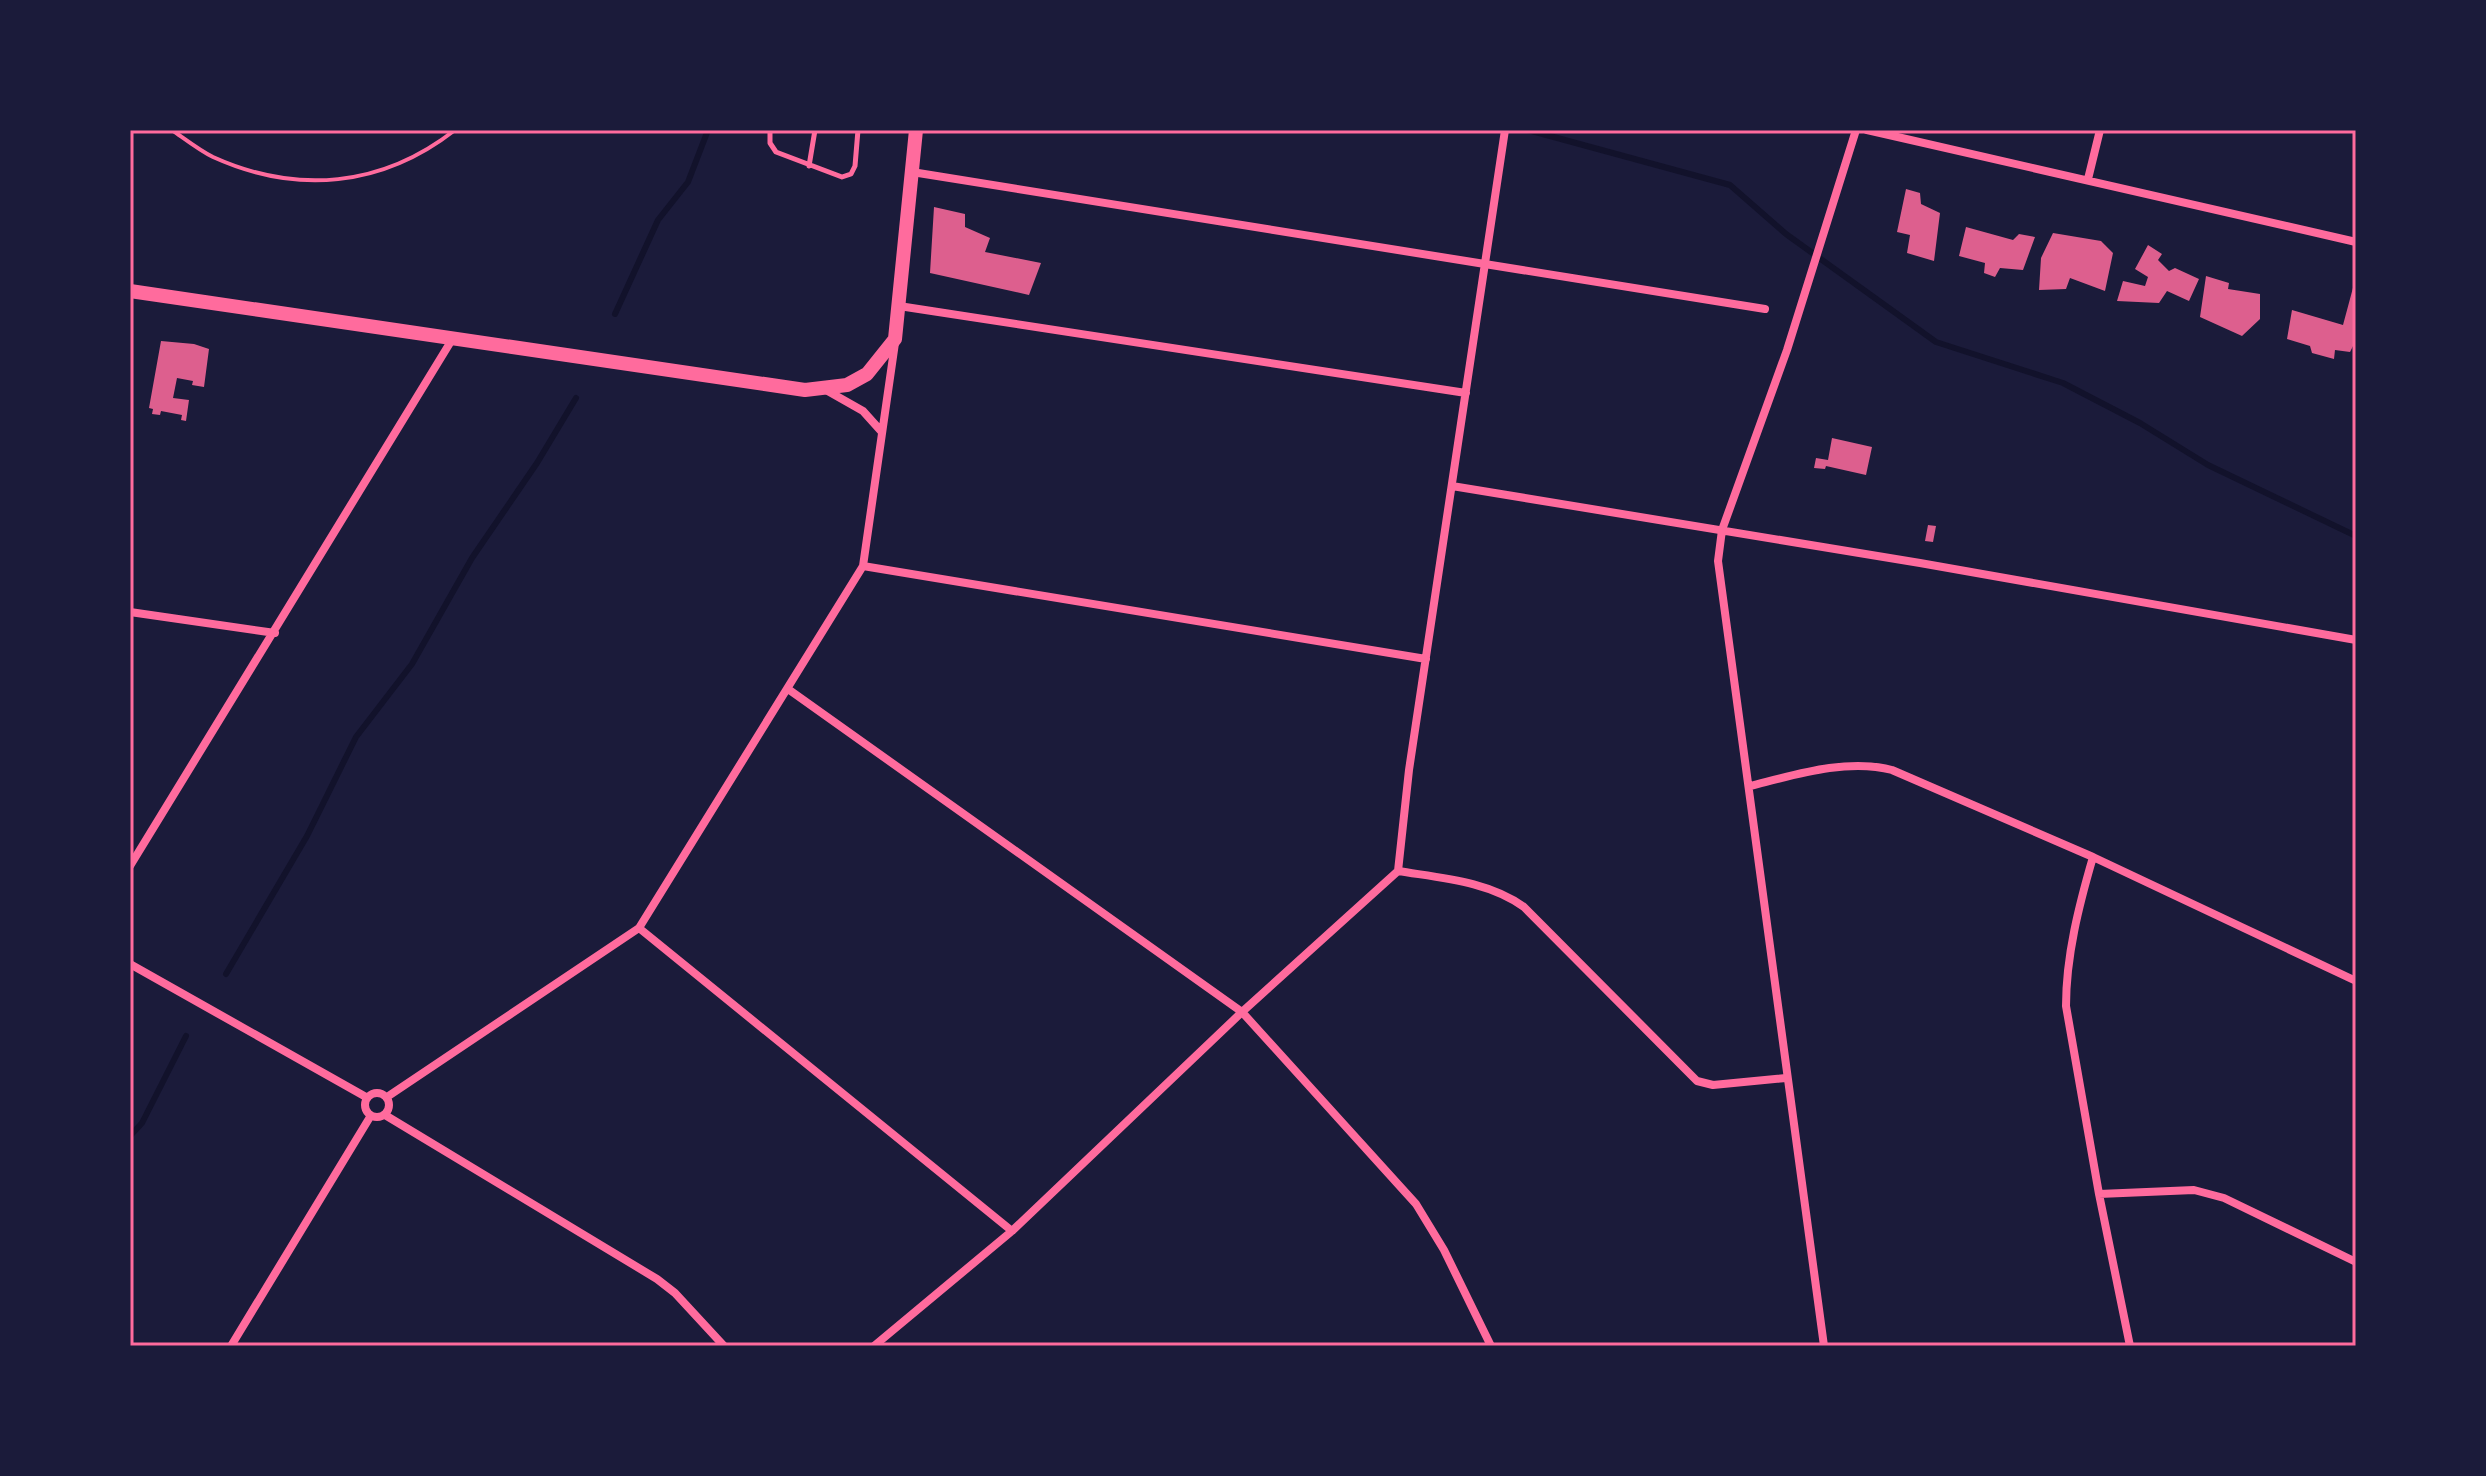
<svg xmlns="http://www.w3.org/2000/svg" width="2486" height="1476" font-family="'Open Sans',sans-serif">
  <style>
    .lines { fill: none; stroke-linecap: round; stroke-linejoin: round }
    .stream { stroke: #12122b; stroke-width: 6 }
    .building { fill: #dd5f8e }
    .path { stroke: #ff6b9d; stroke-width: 4 }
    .service { stroke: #ff6b9d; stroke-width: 5 }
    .minor { stroke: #ff6b9d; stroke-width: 8 }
    .secondary { stroke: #ff6b9d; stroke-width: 14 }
    .neatline { fill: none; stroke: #ff6b9d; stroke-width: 3 }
  </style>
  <rect width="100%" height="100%" fill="#1b1b3a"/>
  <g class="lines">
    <path class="stream" d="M 1528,130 L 1730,185 L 1786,234 L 1936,342 L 2063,383 L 2140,423 L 2208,465 L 2356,536
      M 615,314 L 658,220 L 688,182 L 708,130
      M 226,974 L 307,836 L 356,737 L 412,664 L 472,558 L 537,463 L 576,398
      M 130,1136 L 142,1123 L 186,1036"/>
  </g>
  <path class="building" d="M 1906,189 L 1920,193 L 1921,204 L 1940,213 L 1934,261 L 1907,253 L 1910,235 L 1897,232 Z
    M 934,207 L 965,214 L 965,227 L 990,238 L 985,252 L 1041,263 L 1029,295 L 930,273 Z
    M 1966,227 L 2013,240 L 2019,234 L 2035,237 L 2023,270 L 2000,268 L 1995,277 L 1984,273 L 1985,263 L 1959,256 Z
    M 2053,233 L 2101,241 L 2113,253 L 2105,291 L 2070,278 L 2066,289 L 2039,290 L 2041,258 Z
    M 2148,245 L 2162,254 L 2158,260 L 2169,271 L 2175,268 L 2199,279 L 2189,301 L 2167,291 L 2159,303 L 2117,301 L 2123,281 L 2145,286 L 2148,277 L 2135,269 Z
    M 2206,276 L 2229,283 L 2228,289 L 2260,294 L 2260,319 L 2242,336 L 2200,317 Z
    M 2354,284 L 2356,284 L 2356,340 L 2350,352 L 2335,350 L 2334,359 L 2312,353 L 2310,346 L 2287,339 L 2292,310 L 2343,325 Z
    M 161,341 L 194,344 L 209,349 L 204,387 L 192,385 L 193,381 L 177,378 L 173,398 L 189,400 L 186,421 L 181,420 L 182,415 L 161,411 L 160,415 L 152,414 L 153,409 L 149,408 Z
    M 1832,438 L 1872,447 L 1866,475 L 1826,466 L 1825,469 L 1814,468 L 1816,458 L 1828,460 Z
    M 1928,525 L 1936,526 L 1933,542 L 1925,541 Z"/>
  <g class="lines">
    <path class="path" d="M 172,130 C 185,139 199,150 213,157 C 297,195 382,187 455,130"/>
    <path class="service" d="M 770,130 L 770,143 L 776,152 L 842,177 L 851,174 L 855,166 L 858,130
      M 809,166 L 815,130
      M 130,179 L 130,202"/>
    <path class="minor" d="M 1867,130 L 2356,242
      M 912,172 L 1765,309
      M 2088,179 L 2100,130
      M 899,306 L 1466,393
      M 826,390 L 863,411 L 881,431
      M 1452,486 L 1920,563 L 2356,640
      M 863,566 L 1426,659
      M 130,612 L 275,633
      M 788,689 L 1242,1012 L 1416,1204 L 1444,1250 L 1491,1346
      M 1750,786 C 1794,775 1847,758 1892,770 L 2093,857 L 2356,981
      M 2093,857 C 2079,905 2066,956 2066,1006 L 2099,1194 L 2130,1346
      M 130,866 L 453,338
      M 1398,871 C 1441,878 1488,881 1524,907 L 1697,1081 L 1713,1085 L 1786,1078
      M 639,928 L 1012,1231
      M 130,964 L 366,1097
      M365 1105a12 12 0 1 1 24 0a12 12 0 1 1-24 0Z
      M 387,1097 L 639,928 L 863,566 L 895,343
      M 385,1115 L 657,1279 L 675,1293 L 724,1346
      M 2099,1194 L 2194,1190 L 2224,1198 L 2356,1262
      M 231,1346 L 370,1117
      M 874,1346 L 1012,1231 L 1242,1012 L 1398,871 L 1409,770 L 1505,130
      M 1824,1346 L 1718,561 L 1722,530 L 1787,350 L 1856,130"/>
    <path class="secondary" d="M 130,291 L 805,390 L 847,385 L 867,374 L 895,339 L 916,130"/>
  </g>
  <rect width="2486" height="1476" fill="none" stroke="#1b1b3a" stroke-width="264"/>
  <rect x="132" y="132" width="2222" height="1212" class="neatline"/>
</svg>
